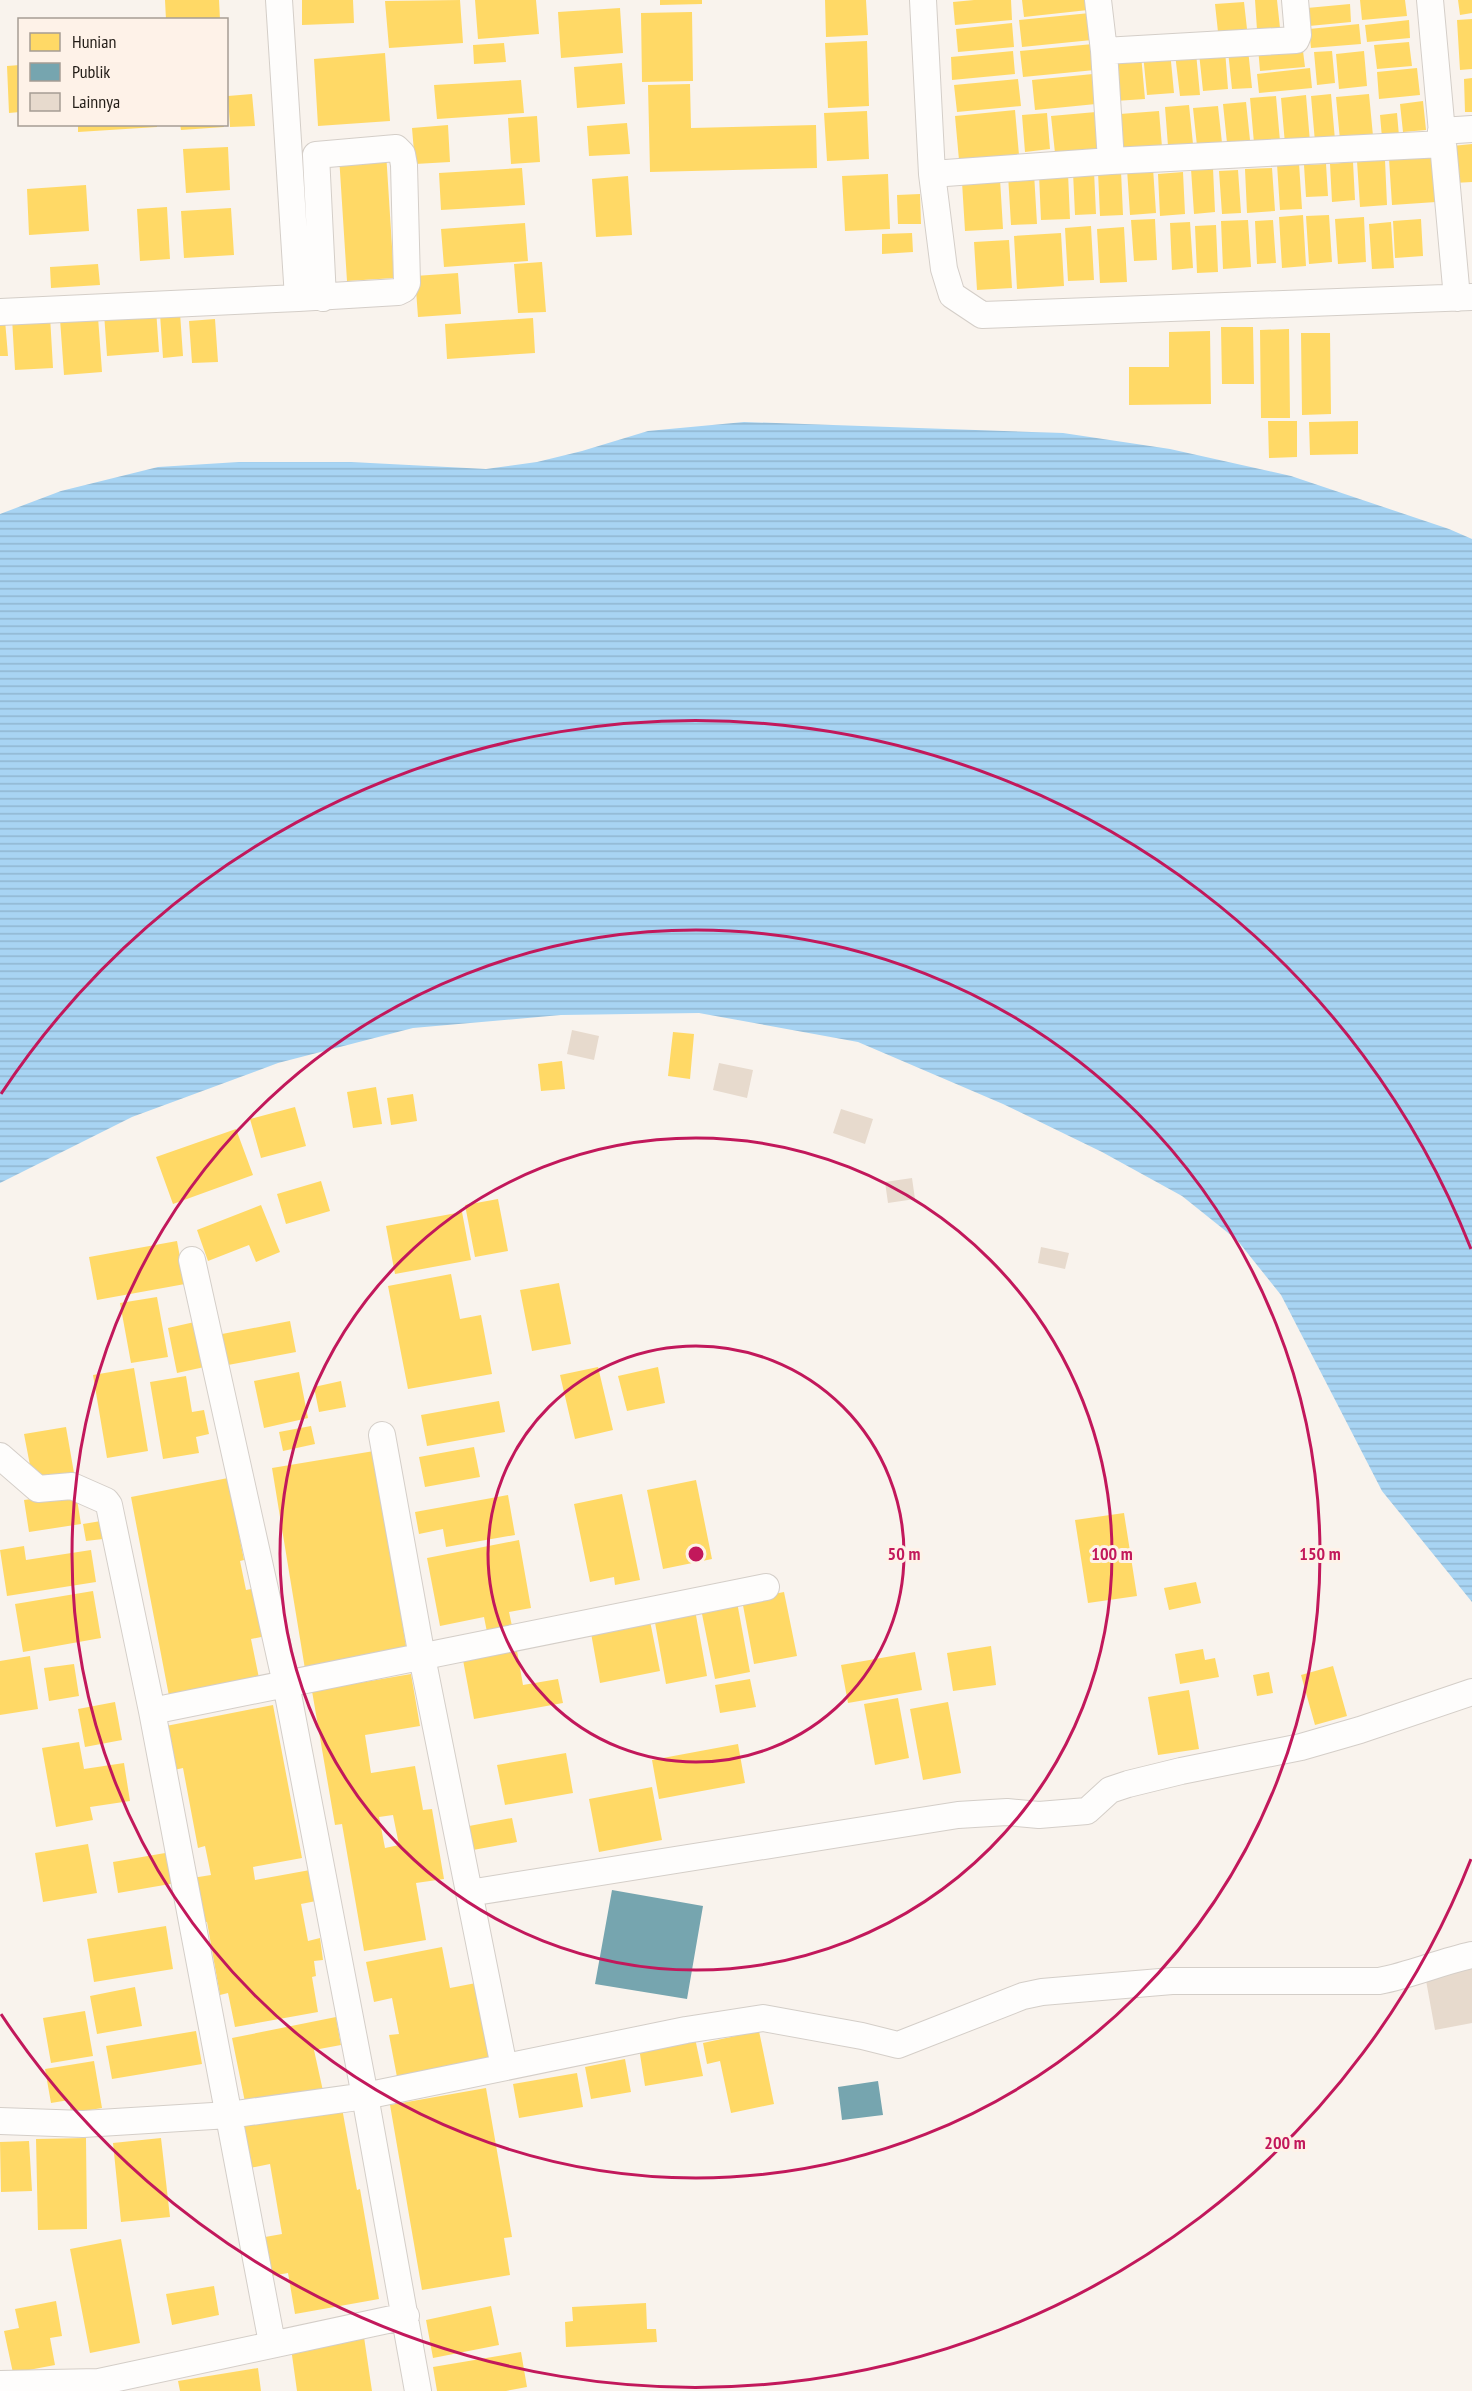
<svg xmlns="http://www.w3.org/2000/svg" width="1472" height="2391" font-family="'PT Sans Narrow',sans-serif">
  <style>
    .water { fill: url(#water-rules) }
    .homes { fill: #ffd966; fill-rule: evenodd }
    .public { fill: #76a5af }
    .building { fill: #e7dacd }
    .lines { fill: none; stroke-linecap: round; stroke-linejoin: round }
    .street-casing { stroke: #d4cec8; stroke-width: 28 }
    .street { stroke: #fefdfc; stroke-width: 26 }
    .ring { fill: none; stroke: #c2185b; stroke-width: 3 }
    .centre { fill: #c2185b; stroke: #fef2e8; stroke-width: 3 }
    .ring-label { font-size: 18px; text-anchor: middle; font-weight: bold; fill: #c2185b; stroke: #fef2e8; stroke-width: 6; stroke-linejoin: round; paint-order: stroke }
  </style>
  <defs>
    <pattern id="water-rules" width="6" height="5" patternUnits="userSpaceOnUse" patternTransform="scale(1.5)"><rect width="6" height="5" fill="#a8d4f3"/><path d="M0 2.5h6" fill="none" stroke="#90b6d0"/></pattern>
  </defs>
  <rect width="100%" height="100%" fill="#f9f3ed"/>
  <path class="water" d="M 744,422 L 1063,433 L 1170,449 L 1291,476 L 1449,529 L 1472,539 L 1472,1602 L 1382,1491 L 1281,1295 L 1237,1240 L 1182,1196 L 1102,1152 L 1003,1104 L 858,1042 L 699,1013 L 561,1015 L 413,1028 L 278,1063 L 132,1117 L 0,1183 L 0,514 L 61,491 L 158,467 L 239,462 L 351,462 L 486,469 L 537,462 L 582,451 L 648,431 Z"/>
  <path class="homes" d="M 165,0 L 219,0 L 220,20 L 166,20 Z
    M 302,0 L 353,0 L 354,23 L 302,25 Z
    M 460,0 L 463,43 L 389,48 L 385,1 Z
    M 475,0 L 536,0 L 539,34 L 478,39 Z
    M 660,0 L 702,0 L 702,4 L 660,5 Z
    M 825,0 L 866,0 L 868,35 L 826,37 Z
    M 974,0 L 1011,0 L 1012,20 L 955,25 L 953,2 Z
    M 1022,0 L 1087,0 L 1088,10 L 1024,17 Z
    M 1255,0 L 1277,0 L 1280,28 L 1257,30 Z
    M 1360,0 L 1405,0 L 1407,16 L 1362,20 Z
    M 1458,0 L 1472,0 L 1472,13 L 1460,15 Z
    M 1244,2 L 1247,29 L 1218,32 L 1215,4 Z
    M 1350,4 L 1351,22 L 1309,26 L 1307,8 Z
    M 620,8 L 623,53 L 561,58 L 558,12 Z
    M 692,12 L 693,81 L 642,82 L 641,13 Z
    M 1090,13 L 1092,40 L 1022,47 L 1019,20 Z
    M 1472,19 L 1472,69 L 1460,70 L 1457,20 Z
    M 1409,20 L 1410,38 L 1367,42 L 1365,25 Z
    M 1012,23 L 1014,47 L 958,52 L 956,29 Z
    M 1359,24 L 1361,44 L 1311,48 L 1309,29 Z
    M 867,41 L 869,106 L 828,108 L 825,43 Z
    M 1409,42 L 1412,66 L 1377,69 L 1374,45 Z
    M 504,43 L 506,62 L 474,64 L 473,45 Z
    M 1302,43 L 1305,67 L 1260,71 L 1258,47 Z
    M 1093,44 L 1095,70 L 1023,77 L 1020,51 Z
    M 1248,49 L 1252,88 L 1232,89 L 1228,51 Z
    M 1225,50 L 1228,89 L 1203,91 L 1199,53 Z
    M 1013,51 L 1015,74 L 952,80 L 951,57 Z
    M 1170,51 L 1174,93 L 1147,95 L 1143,54 Z
    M 1332,51 L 1335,83 L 1317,85 L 1314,52 Z
    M 1364,51 L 1367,86 L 1339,89 L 1336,54 Z
    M 385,53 L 390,121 L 318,126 L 314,59 Z
    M 1196,53 L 1200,95 L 1180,96 L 1175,54 Z
    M 1141,55 L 1145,99 L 1115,101 L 1111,58 Z
    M 622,63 L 625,104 L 577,108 L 574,67 Z
    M 20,65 L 20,112 L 9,113 L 7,66 Z
    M 1310,68 L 1312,88 L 1259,93 L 1257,74 Z
    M 1417,68 L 1420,95 L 1379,99 L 1377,72 Z
    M 1093,74 L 1096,104 L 1035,110 L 1032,80 Z
    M 1472,78 L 1472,112 L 1465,112 L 1464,79 Z
    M 1018,79 L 1021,106 L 957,112 L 954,85 Z
    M 521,80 L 524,113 L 437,119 L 434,85 Z
    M 690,84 L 691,128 L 816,125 L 817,168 L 650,172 L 648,85 Z
    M 252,94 L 255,126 L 230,127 L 228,96 Z
    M 1331,94 L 1335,140 L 1315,142 L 1311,96 Z
    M 1369,94 L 1373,136 L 1340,140 L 1336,97 Z
    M 1306,95 L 1310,142 L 1285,144 L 1281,98 Z
    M 1276,96 L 1280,141 L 1254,143 L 1250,98 Z
    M 1423,101 L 1426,130 L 1403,132 L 1400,104 Z
    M 1246,102 L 1250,140 L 1227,143 L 1223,104 Z
    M 1189,105 L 1193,144 L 1168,146 L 1165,107 Z
    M 1218,106 L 1222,143 L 1197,146 L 1193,108 Z
    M 1015,110 L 1019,155 L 959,160 L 955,116 Z
    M 867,111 L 869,159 L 827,161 L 824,113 Z
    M 1159,111 L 1162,147 L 1124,151 L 1120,114 Z
    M 1096,112 L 1100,149 L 1055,153 L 1051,116 Z
    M 1047,113 L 1050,149 L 1025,152 L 1022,115 Z
    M 1397,113 L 1399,136 L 1382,138 L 1380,115 Z
    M 537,116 L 540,162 L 511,164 L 508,118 Z
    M 627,123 L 630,154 L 589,156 L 587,126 Z
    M 78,124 L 157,124 L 157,127 L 78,132 Z
    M 180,124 L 223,124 L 224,127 L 181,130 Z
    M 448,125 L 450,162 L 415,164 L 412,128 Z
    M 1472,144 L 1472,182 L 1454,183 L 1452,146 Z
    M 228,147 L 230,190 L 186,193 L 183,149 Z
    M 386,152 L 394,278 L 347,281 L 339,156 Z
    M 1434,157 L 1436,202 L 1392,205 L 1389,159 Z
    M 1385,160 L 1387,205 L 1360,207 L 1357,161 Z
    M 1353,162 L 1355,200 L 1332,202 L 1330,164 Z
    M 1299,163 L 1302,209 L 1280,210 L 1277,164 Z
    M 1326,164 L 1328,196 L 1306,197 L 1304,165 Z
    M 522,168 L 525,205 L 441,210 L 439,173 Z
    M 1153,168 L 1156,213 L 1130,215 L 1127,169 Z
    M 1213,168 L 1215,212 L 1194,214 L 1191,169 Z
    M 1272,168 L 1275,211 L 1247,213 L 1245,169 Z
    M 1238,170 L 1241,213 L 1222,214 L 1219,171 Z
    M 1094,171 L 1096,214 L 1075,215 L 1073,172 Z
    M 1121,171 L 1123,215 L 1100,216 L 1098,172 Z
    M 1183,172 L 1185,214 L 1160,216 L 1158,174 Z
    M 1034,173 L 1037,224 L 1011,225 L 1008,175 Z
    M 1068,173 L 1070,219 L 1041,220 L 1039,175 Z
    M 888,174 L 890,229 L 845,231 L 842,176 Z
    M 628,176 L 632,235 L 596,237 L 592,179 Z
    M 1000,179 L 1003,229 L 965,231 L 962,182 Z
    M 86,185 L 89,231 L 29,235 L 27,189 Z
    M 920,194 L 921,224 L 898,224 L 897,195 Z
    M 167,207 L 170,259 L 140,261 L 137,209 Z
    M 231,208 L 234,255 L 184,258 L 181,211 Z
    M 1303,215 L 1306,266 L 1282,268 L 1279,217 Z
    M 1329,215 L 1332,262 L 1309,264 L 1306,216 Z
    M 1364,217 L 1366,262 L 1338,264 L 1335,219 Z
    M 1155,219 L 1157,260 L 1134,261 L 1131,220 Z
    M 1421,219 L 1423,256 L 1395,258 L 1393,221 Z
    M 1248,220 L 1251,267 L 1223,269 L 1221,221 Z
    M 1273,220 L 1276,263 L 1257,264 L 1255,221 Z
    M 1190,222 L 1193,268 L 1172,270 L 1170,223 Z
    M 1391,222 L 1394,268 L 1372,269 L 1369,224 Z
    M 525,223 L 528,261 L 444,267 L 441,229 Z
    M 1216,225 L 1218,272 L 1197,273 L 1195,226 Z
    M 1091,226 L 1094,280 L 1068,281 L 1065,228 Z
    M 1124,227 L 1127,282 L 1100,283 L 1097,229 Z
    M 912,233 L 913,252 L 882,254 L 882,234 Z
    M 1061,233 L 1064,286 L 1017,289 L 1014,236 Z
    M 1009,240 L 1012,288 L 977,290 L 974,242 Z
    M 542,262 L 546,312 L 518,313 L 514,264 Z
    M 98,264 L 100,285 L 51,288 L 50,267 Z
    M 458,273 L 461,314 L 418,317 L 415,276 Z
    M 156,309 L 159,352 L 107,356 L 104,313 Z
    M 180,313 L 183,356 L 163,358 L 160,314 Z
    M 50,316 L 53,368 L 15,370 L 12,318 Z
    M 98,317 L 102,372 L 64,375 L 60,319 Z
    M 533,318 L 535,353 L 447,359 L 445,324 Z
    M 215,319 L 218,362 L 192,363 L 189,321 Z
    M 0,320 L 5,320 L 8,356 L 0,356 Z
    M 1221,327 L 1253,327 L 1254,384 L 1222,384 Z
    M 1289,329 L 1290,418 L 1261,418 L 1260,330 Z
    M 1210,331 L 1211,404 L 1129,405 L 1129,367 L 1169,367 L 1169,332 Z
    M 1301,333 L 1330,333 L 1331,414 L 1302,415 Z
    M 1268,421 L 1297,421 L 1297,457 L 1269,458 Z
    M 1358,421 L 1358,454 L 1310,455 L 1309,422 Z
    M 673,1032 L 694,1034 L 690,1079 L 668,1076 Z
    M 562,1061 L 565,1089 L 541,1091 L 538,1064 Z
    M 376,1087 L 382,1124 L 353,1128 L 347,1092 Z
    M 413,1094 L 417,1121 L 391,1125 L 387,1098 Z
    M 295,1107 L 306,1146 L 261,1158 L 250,1119 Z
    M 236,1129 L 253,1175 L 173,1204 L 156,1157 Z
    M 321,1181 L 330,1211 L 286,1224 L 277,1194 Z
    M 498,1199 L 508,1251 L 475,1257 L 465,1205 Z
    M 261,1205 L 280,1252 L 256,1262 L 249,1245 L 208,1261 L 197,1230 Z
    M 462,1212 L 471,1260 L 395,1274 L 386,1226 Z
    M 177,1241 L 185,1284 L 97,1300 L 89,1257 Z
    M 451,1274 L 460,1319 L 481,1315 L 492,1374 L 408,1389 L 388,1286 Z
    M 559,1283 L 571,1344 L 532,1351 L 520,1290 Z
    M 157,1297 L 168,1357 L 131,1363 L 120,1303 Z
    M 199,1321 L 209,1366 L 177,1373 L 168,1328 Z
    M 290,1321 L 296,1352 L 228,1365 L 222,1334 Z
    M 598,1367 L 613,1430 L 575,1439 L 560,1375 Z
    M 658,1367 L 665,1403 L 627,1411 L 618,1376 Z
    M 134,1368 L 148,1451 L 107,1458 L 93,1375 Z
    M 299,1372 L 308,1418 L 264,1428 L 254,1381 Z
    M 186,1376 L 192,1412 L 204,1410 L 209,1434 L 196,1437 L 199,1453 L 163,1459 L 150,1382 Z
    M 341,1381 L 346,1407 L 319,1412 L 314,1387 Z
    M 499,1401 L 505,1432 L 427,1446 L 421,1415 Z
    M 311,1426 L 315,1444 L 283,1451 L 279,1432 Z
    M 66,1427 L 74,1473 L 33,1481 L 24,1434 Z
    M 474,1447 L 480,1477 L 425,1487 L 419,1457 Z
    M 374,1451 L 407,1652 L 305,1669 L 272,1468 Z
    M 228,1478 L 244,1560 L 240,1561 L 246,1590 L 256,1588 L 266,1636 L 251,1639 L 259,1678 L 169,1696 L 131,1497 Z
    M 696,1480 L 712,1559 L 663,1569 L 647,1490 Z
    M 76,1493 L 81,1524 L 29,1532 L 24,1500 Z
    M 622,1494 L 640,1580 L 615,1585 L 614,1577 L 590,1582 L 574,1504 Z
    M 508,1495 L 515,1535 L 446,1547 L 443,1529 L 419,1534 L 415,1512 Z
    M 1124,1513 L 1137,1596 L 1088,1603 L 1075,1520 Z
    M 101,1521 L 103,1539 L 86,1541 L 83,1524 Z
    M 519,1540 L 531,1608 L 509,1612 L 512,1626 L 487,1632 L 484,1617 L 440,1626 L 427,1558 Z
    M 24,1546 L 26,1560 L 91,1550 L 96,1582 L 7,1596 L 0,1550 Z
    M 1196,1582 L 1201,1603 L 1169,1610 L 1164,1588 Z
    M 93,1591 L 101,1638 L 23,1652 L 15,1604 Z
    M 784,1592 L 797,1656 L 754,1664 L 742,1600 Z
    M 737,1602 L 750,1672 L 715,1679 L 701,1609 Z
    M 695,1610 L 707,1676 L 666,1684 L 654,1617 Z
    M 650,1621 L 660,1671 L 600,1683 L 591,1633 Z
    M 991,1646 L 996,1685 L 953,1691 L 947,1653 Z
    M 1203,1649 L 1205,1660 L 1215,1658 L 1219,1677 L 1180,1684 L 1175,1654 Z
    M 517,1651 L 523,1685 L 558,1679 L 563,1703 L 474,1719 L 463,1660 Z
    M 915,1652 L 922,1690 L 848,1703 L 841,1665 Z
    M 30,1656 L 38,1709 L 0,1715 L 0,1661 Z
    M 74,1664 L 79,1696 L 49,1701 L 44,1668 Z
    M 1333,1666 L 1347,1716 L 1315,1725 L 1301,1675 Z
    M 1269,1672 L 1273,1693 L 1257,1696 L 1253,1675 Z
    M 411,1674 L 420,1726 L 365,1735 L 371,1773 L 415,1766 L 423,1810 L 432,1809 L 444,1879 L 416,1883 L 426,1940 L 364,1951 L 342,1824 L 335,1825 L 312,1691 ZM 393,1815 L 399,1845 L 385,1848 L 379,1817 Z
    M 750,1679 L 756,1707 L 720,1713 L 715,1685 Z
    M 1189,1690 L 1199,1749 L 1158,1755 L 1148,1697 Z
    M 898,1698 L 909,1758 L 875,1765 L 864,1704 Z
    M 115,1702 L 122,1740 L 85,1747 L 78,1709 Z
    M 948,1702 L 961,1773 L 923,1780 L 910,1709 Z
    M 273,1705 L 302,1858 L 253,1867 L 255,1880 L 310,1870 L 316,1901 L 301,1904 L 308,1941 L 320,1938 L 323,1960 L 314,1961 L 316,1976 L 312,1977 L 318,2012 L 235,2027 L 228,1993 L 220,1995 L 207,1922 L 200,1923 L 192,1878 L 211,1875 L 205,1846 L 198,1848 L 183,1768 L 174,1770 L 166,1726 Z
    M 79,1742 L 84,1769 L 124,1763 L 130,1801 L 90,1807 L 93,1820 L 56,1827 L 42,1748 Z
    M 738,1744 L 745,1783 L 659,1799 L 652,1760 Z
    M 566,1753 L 573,1793 L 505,1805 L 497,1765 Z
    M 652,1787 L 662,1840 L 599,1852 L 589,1799 Z
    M 512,1818 L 517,1842 L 473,1850 L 469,1826 Z
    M 88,1844 L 97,1893 L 43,1902 L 35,1853 Z
    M 171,1852 L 176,1883 L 118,1893 L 113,1862 Z
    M 166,1926 L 173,1969 L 94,1982 L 87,1939 Z
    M 442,1947 L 450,1988 L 476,1983 L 490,2059 L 397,2077 L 389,2035 L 399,2034 L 392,1998 L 374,2002 L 366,1962 Z
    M 135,1987 L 142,2026 L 97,2034 L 90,1996 Z
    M 85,2011 L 93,2056 L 51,2063 L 43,2018 Z
    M 336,2017 L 341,2045 L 314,2050 L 323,2091 L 246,2107 L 232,2038 Z
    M 196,2031 L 202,2064 L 112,2079 L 106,2046 Z
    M 759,2031 L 774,2104 L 731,2113 L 720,2061 L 707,2064 L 703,2043 Z
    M 695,2038 L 703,2076 L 645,2086 L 639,2048 Z
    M 625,2059 L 631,2092 L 591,2099 L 585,2067 Z
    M 94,2061 L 102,2108 L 71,2113 L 69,2100 L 51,2103 L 45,2069 Z
    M 577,2073 L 583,2107 L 519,2118 L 513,2084 Z
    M 486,2088 L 512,2237 L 504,2238 L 510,2275 L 422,2290 L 390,2105 Z
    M 342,2108 L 357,2190 L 360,2189 L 379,2299 L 295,2314 L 288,2273 L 271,2276 L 265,2237 L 282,2234 L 270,2164 L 250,2168 L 243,2125 Z
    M 86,2138 L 87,2229 L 38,2230 L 36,2139 Z
    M 161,2138 L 170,2217 L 121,2222 L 113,2143 Z
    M 29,2141 L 32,2191 L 1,2192 L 0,2142 Z
    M 121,2239 L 140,2343 L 90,2353 L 70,2249 Z
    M 214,2286 L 219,2315 L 172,2325 L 166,2294 Z
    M 56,2301 L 62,2336 L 50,2338 L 55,2365 L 13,2373 L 4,2331 L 19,2328 L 15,2309 Z
    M 646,2303 L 647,2329 L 656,2329 L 657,2342 L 566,2347 L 565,2322 L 573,2321 L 572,2307 Z
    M 491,2306 L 499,2345 L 433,2358 L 426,2320 Z
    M 364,2337 L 372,2391 L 297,2391 L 291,2348 Z
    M 521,2352 L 527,2387 L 506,2391 L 437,2391 L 433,2367 Z
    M 258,2368 L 261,2391 L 180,2391 L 178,2381 Z"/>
  <path class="public" d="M 612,1890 L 703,1906 L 687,1999 L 595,1984 Z
    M 878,2081 L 883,2115 L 842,2120 L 838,2087 Z"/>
  <path class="building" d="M 572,1030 L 599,1036 L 594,1060 L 567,1054 Z
    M 719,1063 L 753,1070 L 747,1098 L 713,1090 Z
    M 841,1109 L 873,1119 L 865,1144 L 833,1133 Z
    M 912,1178 L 915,1199 L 888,1203 L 885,1182 Z
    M 1041,1247 L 1069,1253 L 1065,1269 L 1038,1263 Z
    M 1472,1966 L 1472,2023 L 1435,2030 L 1425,1975 Z"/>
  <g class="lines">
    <g class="street-casing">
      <path id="street" d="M 923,0 L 932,174 L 944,269 L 952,295 L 982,315 L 1472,297
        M 1098,0 L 1104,51 L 1111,161
        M 1430,0 L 1457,298
        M 1104,51 L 1296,40 L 1298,35 L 1295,0
        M 1441,131 L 1472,129
        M 932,174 L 1111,161 L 1443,144
        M 298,298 L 398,292 L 404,289 L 407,283 L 404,165 L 402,154 L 396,148 L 316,155 L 323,298
        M 0,312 L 298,298 L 279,0
        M 192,1260 L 286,1684 L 365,2096 L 418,2391
        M 382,1435 L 422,1657 L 504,2067
        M 0,1456 L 38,1489 L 72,1486 L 106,1501 L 109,1505 L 152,1711 L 272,2343
        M 152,1711 L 766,1587
        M 469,1893 L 958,1815 L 1007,1812 L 1039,1815 L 1087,1811 L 1110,1790 L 1128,1784 L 1181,1771 L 1301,1747 L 1360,1730 L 1472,1692
        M 0,2121 L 83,2124 L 229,2115 L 365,2096 L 686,2030 L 763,2018 L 862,2036 L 898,2045 L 1023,1996 L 1042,1992 L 1172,1981 L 1379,1981 C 1411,1975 1440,1962 1472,1955
        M 0,2384 L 99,2382 L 406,2316"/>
    </g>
    <use href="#street" class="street"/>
  </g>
  <g class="ring">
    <circle cx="696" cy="1554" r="208"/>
    <circle cx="696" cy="1554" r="416"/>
    <circle cx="696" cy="1554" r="624"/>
    <path d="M1471 1859A833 833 0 0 1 1 2014M1 1094A833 833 0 0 1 1471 1249"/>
  </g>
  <circle cx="696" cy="1554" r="9" class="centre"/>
  <g class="ring-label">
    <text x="904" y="1560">50 m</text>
    <text x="1112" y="1560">100 m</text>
    <text x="1320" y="1560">150 m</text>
    <text x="1285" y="2149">200 m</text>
  </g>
  <rect x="18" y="18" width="210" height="108" fill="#fef2e8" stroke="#a69d94" stroke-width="1.5"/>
  <rect x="30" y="33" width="30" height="18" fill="#ffd966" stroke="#a69d94" stroke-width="1.5"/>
  <text x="72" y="48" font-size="18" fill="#231d17">Hunian</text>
  <rect x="30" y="63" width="30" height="18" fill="#76a5af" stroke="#a69d94" stroke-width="1.5"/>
  <text x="72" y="78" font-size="18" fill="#231d17">Publik</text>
  <rect x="30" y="93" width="30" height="18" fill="#e7dacd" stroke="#a69d94" stroke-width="1.5"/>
  <text x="72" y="108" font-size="18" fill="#231d17">Lainnya</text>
</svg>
